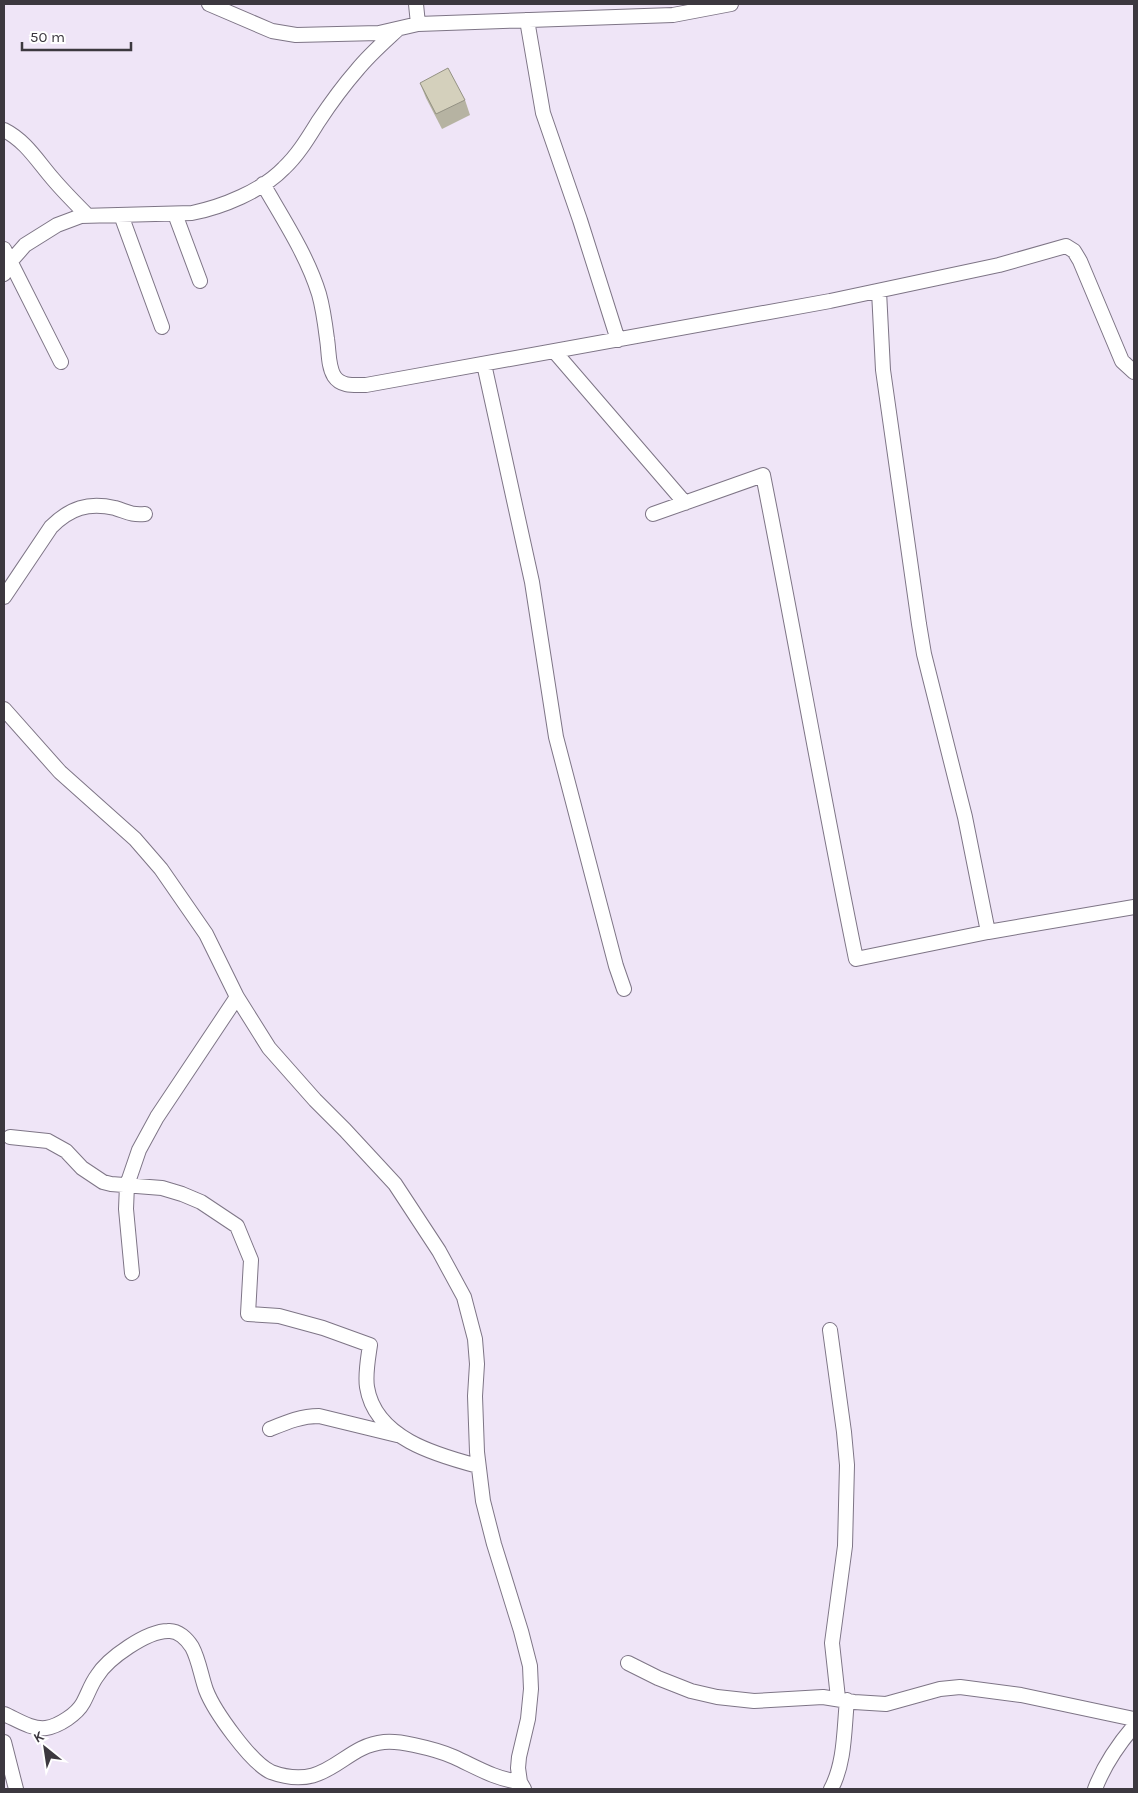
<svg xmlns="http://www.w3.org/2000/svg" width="1138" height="1793" font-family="Karla,sans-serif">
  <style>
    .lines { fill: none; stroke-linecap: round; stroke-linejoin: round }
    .minor-casing { stroke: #7e7586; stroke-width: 16 }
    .minor { stroke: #fff; stroke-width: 14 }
    .wall { fill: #b6b3a2 }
    .building { fill: #d4d0bc; stroke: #949284 }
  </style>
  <rect width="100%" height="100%" fill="#efe5f7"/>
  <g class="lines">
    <g class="minor-casing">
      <path id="minor" d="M 209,4 L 272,31 L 296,35 L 379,33 L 418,24 L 673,15 L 731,4
        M 416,4 L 418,24
        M 527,20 L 543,113 L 580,220 L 618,340
        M 4,130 C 26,141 38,162 53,179 C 64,192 76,204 88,216
        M 263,184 C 283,219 307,255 319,294 C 323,308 325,323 327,339 C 329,351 328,366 334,376 C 341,387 355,385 366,385 L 830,301 L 999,265 L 1066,246 L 1074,251 L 1080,261 L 1122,361 L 1134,372
        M 175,214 L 200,281
        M 121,215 L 162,327
        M 4,249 L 61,362
        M 4,274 L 11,261 L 25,245 L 57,225 L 81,216 L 192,213 C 222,207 262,191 284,168 C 298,155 308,138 318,122 C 330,104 343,86 357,70 C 369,55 384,42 398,29
        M 879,291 L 883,370 L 919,624 L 924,654 L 965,817 L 988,932
        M 554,351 L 685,503
        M 484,364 L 532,582 L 556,737 L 616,966 L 624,989
        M 653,514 L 763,475 C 795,636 823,798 856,959 L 988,932 L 1134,907
        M 4,597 L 51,527 C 70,508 88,502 115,508 C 128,512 130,515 145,514
        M 4,709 L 60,772 L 135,839 L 161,869 L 206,934 L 237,997 L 269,1048 L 315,1100 L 345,1130 L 395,1184 L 439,1251 L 464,1297 L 475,1339 L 477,1364 L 475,1396 L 477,1452 L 483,1501 L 494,1544 L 521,1631 L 530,1666 L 531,1689 L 528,1719 L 519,1757 L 518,1768 L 520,1782 L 524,1789
        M 10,1137 L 48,1141 L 66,1151 L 82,1168 L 103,1182 L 111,1184 L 162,1188 L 182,1194 L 201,1202 L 237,1226 L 251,1260 L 248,1314 L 279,1316 L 323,1328 L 370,1345 C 368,1359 365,1374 367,1387 C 375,1438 436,1455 478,1466
        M 132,1273 L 126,1209 L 127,1185 L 139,1150 L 157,1117 L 237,997
        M 830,1330 L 844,1432 L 847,1465 L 845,1546 L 832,1643 L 838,1698
        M 270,1429 C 287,1422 301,1416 319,1416 L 397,1435
        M 628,1663 L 658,1678 L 691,1691 L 717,1697 L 754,1701 L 823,1697 L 854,1702 L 886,1704 L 940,1689 L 960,1687 L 1021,1695 L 1134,1719
        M 4,1714 C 16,1719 32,1730 46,1728 C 59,1726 77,1714 83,1703 C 88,1694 91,1684 97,1676 C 108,1658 147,1631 168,1631 C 178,1630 187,1639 192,1647 C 199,1660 201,1676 206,1690 C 214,1711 251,1763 271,1772 C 328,1793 341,1746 384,1742 C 394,1741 405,1743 414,1745 C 428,1748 441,1751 454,1757 C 476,1767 495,1779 520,1782
        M 4,1742 L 16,1789
        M 831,1789 C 845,1763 844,1730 847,1700
        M 1095,1789 C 1104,1765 1117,1746 1134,1726"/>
    </g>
    <use href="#minor" class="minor"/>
  </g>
  <path class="wall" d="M 420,83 L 465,100 L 470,115 L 442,129 L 426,98 Z"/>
  <path class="building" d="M 448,68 L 465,100 L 436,114 L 420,83 Z"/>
  <rect width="1138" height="1793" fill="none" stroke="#3c383f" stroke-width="10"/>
  <g transform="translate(45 1748) rotate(330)" stroke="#ffffff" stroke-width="4" paint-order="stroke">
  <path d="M0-4L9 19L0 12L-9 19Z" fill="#3c383f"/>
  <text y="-8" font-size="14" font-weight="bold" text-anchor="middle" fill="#3c383f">K</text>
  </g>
  <path d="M22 42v8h109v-8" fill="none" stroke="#3c383f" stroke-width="2.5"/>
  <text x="30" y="42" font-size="15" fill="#3c383f" stroke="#ffffff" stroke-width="4" paint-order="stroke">50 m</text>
</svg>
